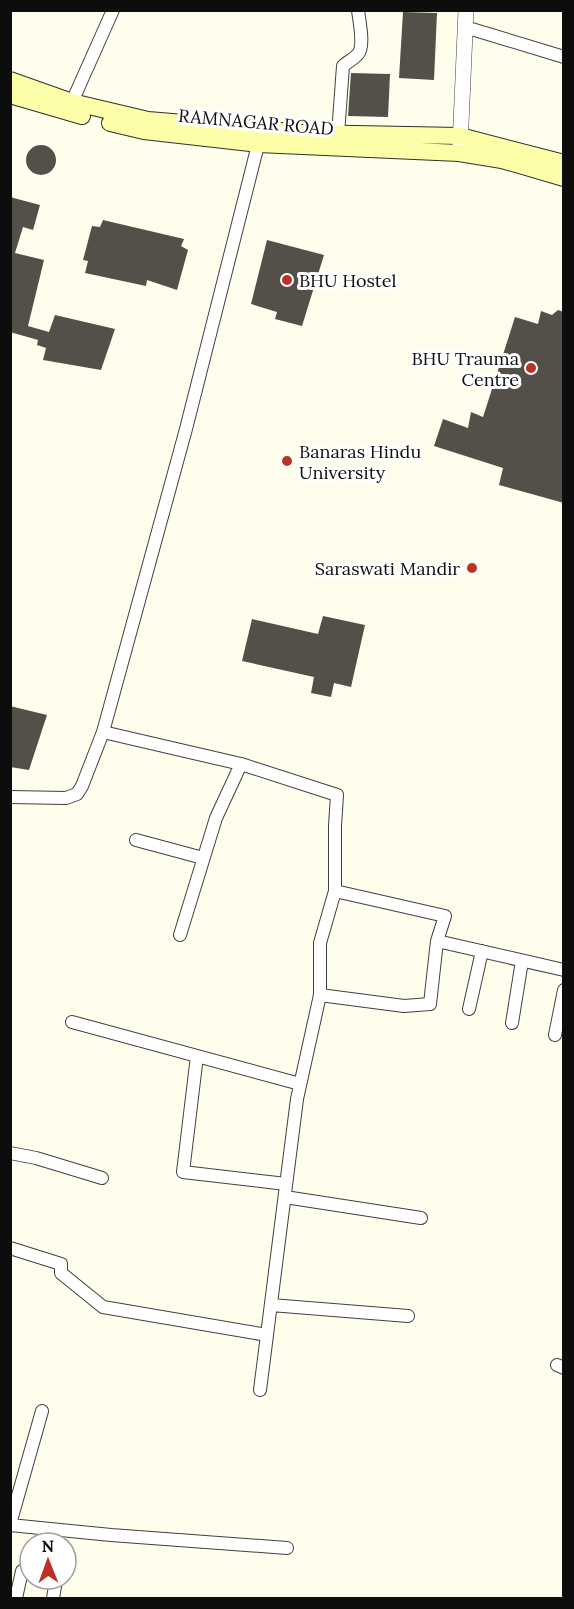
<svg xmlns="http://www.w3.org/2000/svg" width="574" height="1609" font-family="Lora,serif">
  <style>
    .building { fill: #554f49 }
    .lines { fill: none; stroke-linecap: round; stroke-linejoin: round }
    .minor-casing { stroke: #404040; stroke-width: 14 }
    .tertiary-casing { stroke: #404040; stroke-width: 16 }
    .secondary-casing { stroke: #2f2f2f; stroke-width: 18 }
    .minor { stroke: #fff; stroke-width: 12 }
    .tertiary { stroke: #fff; stroke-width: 15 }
    .secondary { stroke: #fdfea8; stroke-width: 16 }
    .poi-dot { fill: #bb3126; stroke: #fff; stroke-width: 2 }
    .labels { text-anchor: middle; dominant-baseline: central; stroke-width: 6; stroke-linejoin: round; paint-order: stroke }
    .street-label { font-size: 18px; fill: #0d0d0d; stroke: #fff }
    .poi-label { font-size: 18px; fill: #0d0d0d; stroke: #fff; text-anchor: start }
  </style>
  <rect width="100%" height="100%" fill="#fffeec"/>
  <path class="building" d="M 403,12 L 437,13 L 434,80 L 399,78 Z
    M 351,73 L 390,74 L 388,117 L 348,116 Z
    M26 160a15 15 0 1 1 30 0a15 15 0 1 1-30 0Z
    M 10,197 L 40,205 L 33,230 L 23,227 L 15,253 L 44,260 L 28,326 L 49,332 L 55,315 L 115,329 L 101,370 L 43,360 L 46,348 L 37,345 L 38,340 L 10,332 Z
    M 103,220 L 184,239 L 181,246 L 188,250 L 177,290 L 147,280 L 146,286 L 85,273 L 88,261 L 83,260 L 92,226 L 100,227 Z
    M 267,240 L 324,255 L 302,326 L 275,319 L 277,312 L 251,304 Z
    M 558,310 L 564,312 L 564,503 L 499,485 L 503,468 L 434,446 L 443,419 L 468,428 L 471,412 L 483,417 L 515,317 L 538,324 L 541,311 L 552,315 Z
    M 323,616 L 365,625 L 351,687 L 334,683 L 331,697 L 311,693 L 314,677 L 242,661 L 252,619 L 318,634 Z
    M 10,706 L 47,715 L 29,770 L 10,767 Z"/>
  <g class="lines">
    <g class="minor-casing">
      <path id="minor" d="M 465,27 L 564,57
        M 71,109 L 72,102 L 113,10
        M 338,134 L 343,66 C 347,62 354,59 358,54 C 365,46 359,20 358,10
        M 103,732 L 241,764 L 337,795 L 335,826 L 335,891 L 320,943 L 320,995 L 297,1099 L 260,1390
        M 10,797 L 66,798 L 77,794 L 82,786 L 103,732 L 186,429 L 260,137
        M 136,840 L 203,858
        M 335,891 L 445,916 L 437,941 L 564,970
        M 180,935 L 216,818 L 241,764
        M 320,995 L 404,1006 L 430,1004 L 437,941
        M 469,1009 L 482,951
        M 72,1022 L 300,1084
        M 512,1023 L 522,961
        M 555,1035 L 564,990
        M 197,1056 L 183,1172 L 286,1184
        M 10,1153 L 36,1158 L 102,1178
        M 285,1197 L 421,1218
        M 10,1248 L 61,1264 L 61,1273 L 103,1307 L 267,1335
        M 271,1305 L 408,1316
        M 557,1365 L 564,1368
        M 10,1524 L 42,1411
        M 10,1525 L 111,1535 L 287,1548
        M 16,1598 L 22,1571
        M 53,1598 L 56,1581 L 54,1579"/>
    </g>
    <g class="tertiary-casing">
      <path id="tertiary" d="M 460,147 L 466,10"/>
    </g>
    <g class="secondary-casing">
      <path id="secondary" d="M 10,80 L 72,102 L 148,120 L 303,133 L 460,136 L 564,163
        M 10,95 L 82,116
        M 110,123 L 144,131 L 258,144 L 459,153 L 502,160 L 564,178"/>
    </g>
    <use href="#minor" class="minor"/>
    <use href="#tertiary" class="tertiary"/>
    <use href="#secondary" class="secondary"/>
  </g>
  <g class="poi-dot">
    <circle cx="287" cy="280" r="6"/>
    <circle cx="531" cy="368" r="6"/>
    <circle cx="287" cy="461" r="6"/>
    <circle cx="472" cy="568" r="6"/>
  </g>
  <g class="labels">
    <g class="street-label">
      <text transform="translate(256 122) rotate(5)">RAMNAGAR ROAD</text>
    </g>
    <g class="poi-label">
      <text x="299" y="280">BHU Hostel</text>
      <text x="519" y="358" text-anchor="end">BHU Trauma<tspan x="519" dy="21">Centre</tspan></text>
      <text x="299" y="451">Banaras Hindu<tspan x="299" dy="21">University</tspan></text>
      <text x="460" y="568" text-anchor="end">Saraswati Mandir</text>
    </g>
  </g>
  <rect width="574" height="1609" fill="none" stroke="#0d0d0d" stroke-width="24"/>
  <g transform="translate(48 1561) rotate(359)"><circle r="28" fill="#ffffff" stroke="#9e9e9e" stroke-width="1.5"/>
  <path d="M0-4.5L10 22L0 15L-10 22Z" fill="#bb3126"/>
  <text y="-9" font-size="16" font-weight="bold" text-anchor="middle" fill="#0d0d0d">N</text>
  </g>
</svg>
